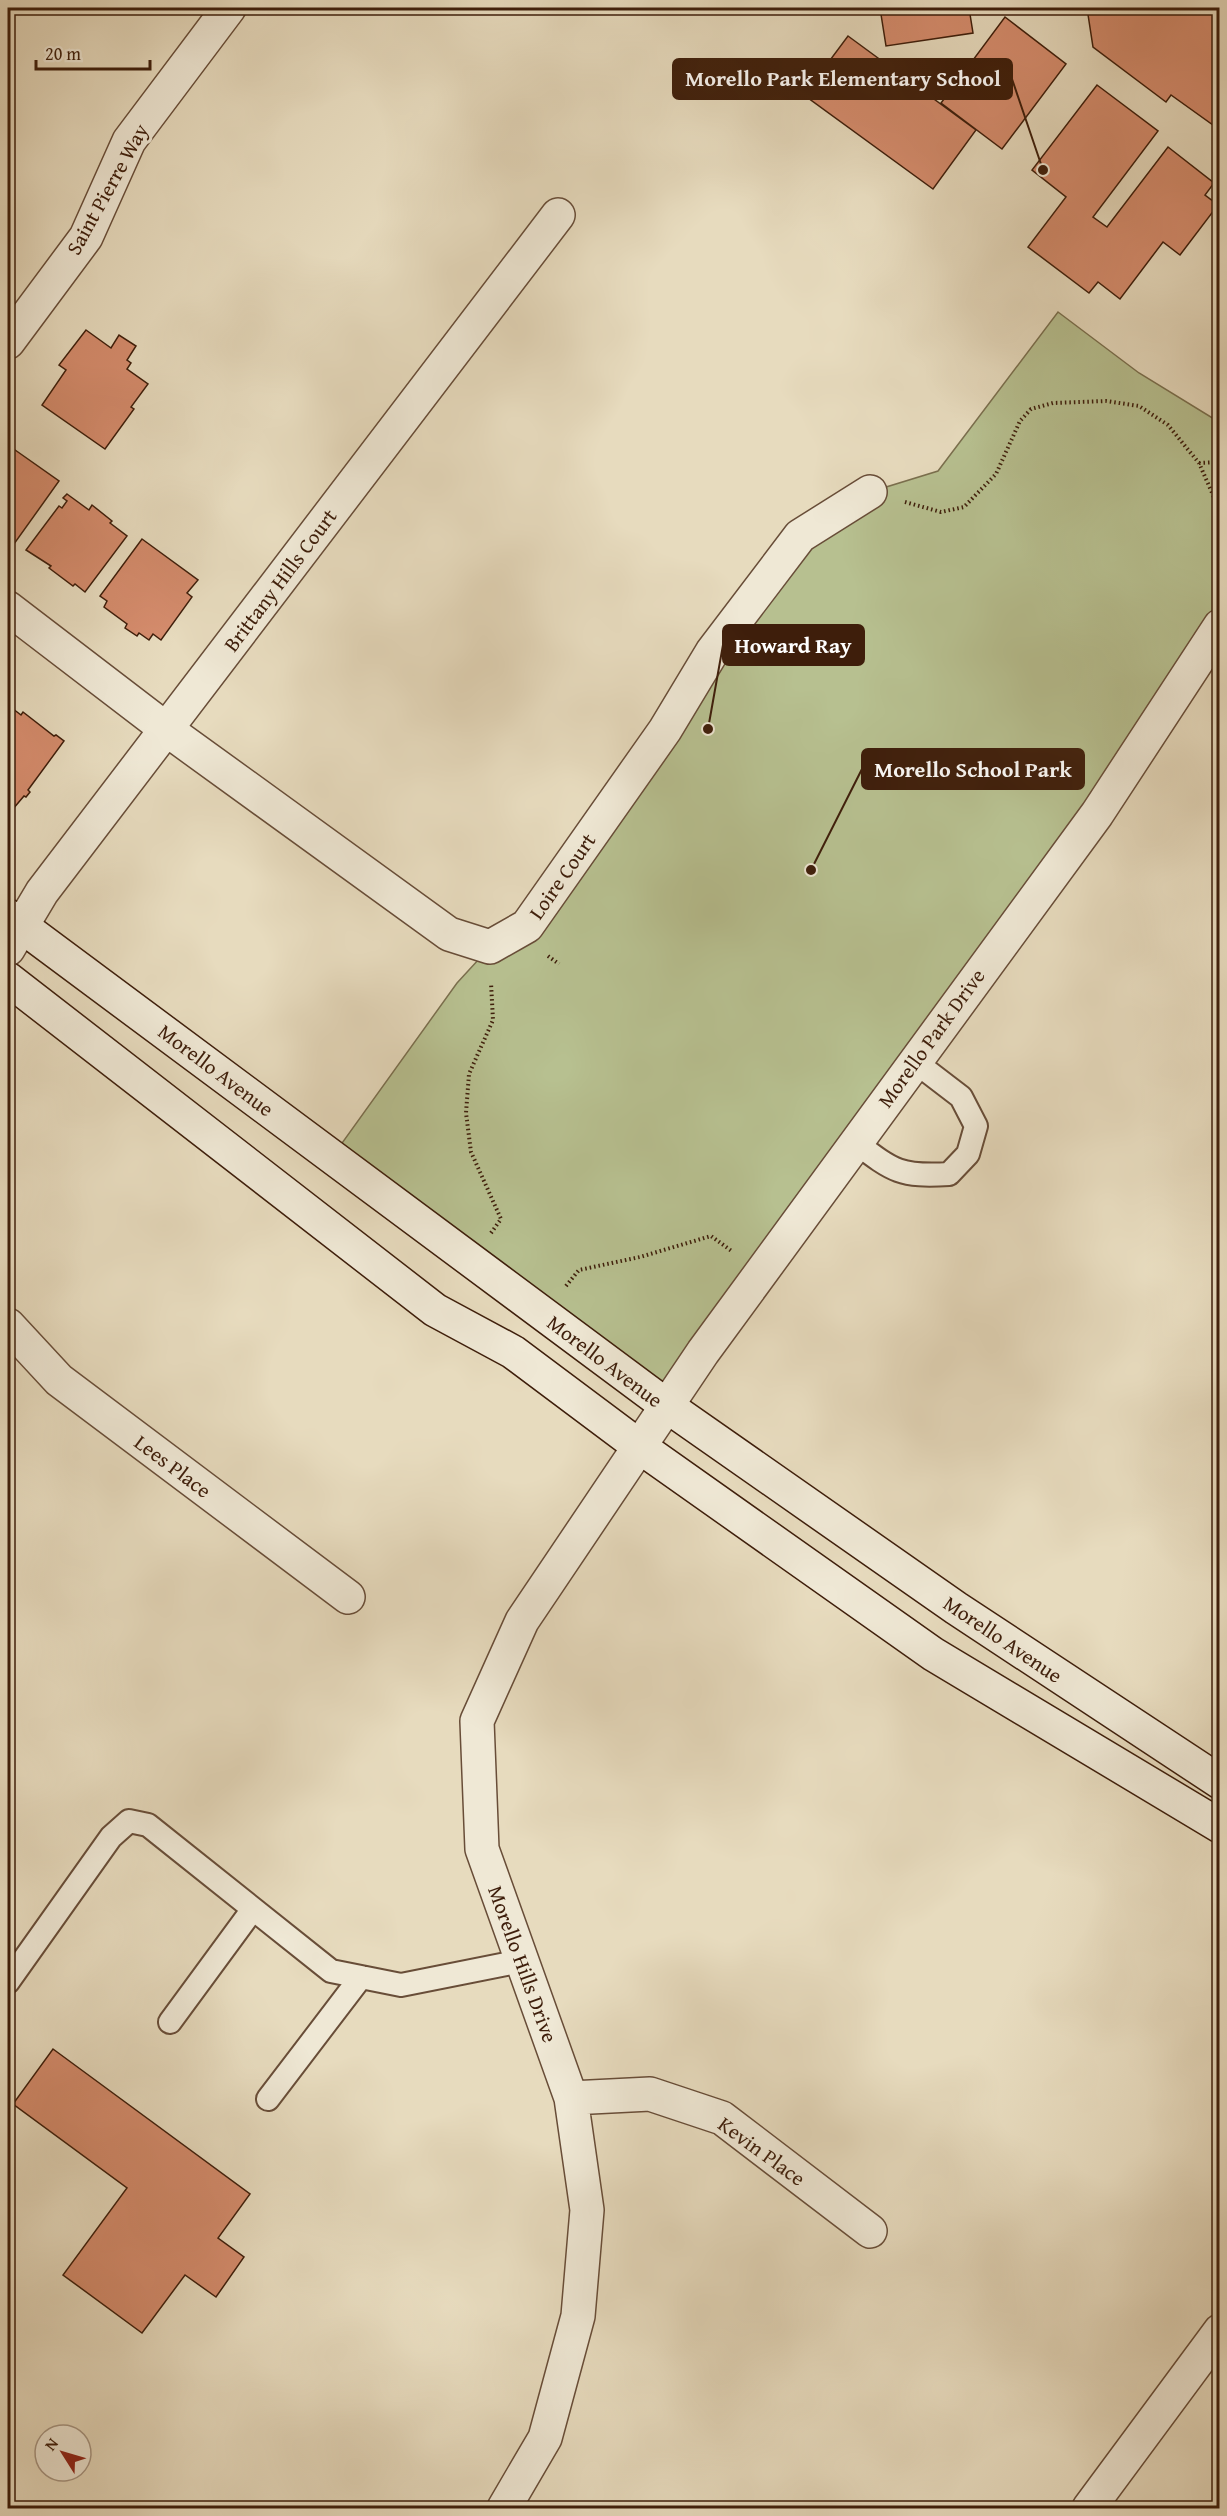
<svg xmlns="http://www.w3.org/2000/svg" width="1227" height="2516" font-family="'Gentium Book Plus',serif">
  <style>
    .green { fill: #b7c090; stroke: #7a6f4e; stroke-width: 1.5 }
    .building { fill: #d58c6d; stroke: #3e1e0b; stroke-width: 1.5 }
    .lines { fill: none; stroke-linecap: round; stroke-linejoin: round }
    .lane-casing { stroke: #684d38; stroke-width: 26 }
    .street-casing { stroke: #684d38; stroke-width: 36 }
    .secondary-casing { stroke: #3e1e0b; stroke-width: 36 }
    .path { stroke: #3e1e0b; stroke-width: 4; stroke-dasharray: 1.5 3; stroke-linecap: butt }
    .lane { stroke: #efe8d5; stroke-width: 22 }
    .street { stroke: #efe8d5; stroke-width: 33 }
    .secondary { stroke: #efe8d5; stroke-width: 33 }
    .labels { text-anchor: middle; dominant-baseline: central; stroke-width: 6; stroke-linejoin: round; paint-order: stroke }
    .street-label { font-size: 21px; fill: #3e1e0b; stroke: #efe8d5 }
    .leader { fill: none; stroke: #3e1e0b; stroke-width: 2 }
    .callout-dot { fill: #3e1e0b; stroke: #efe8d5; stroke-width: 2 }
    .callout { fill: #3e1e0b; stroke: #3e1e0b; stroke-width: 2 }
    .callout-label { font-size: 22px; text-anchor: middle; font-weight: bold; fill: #fff }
  </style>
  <rect width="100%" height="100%" fill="#e7dbbe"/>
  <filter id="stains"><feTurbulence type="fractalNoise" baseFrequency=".00333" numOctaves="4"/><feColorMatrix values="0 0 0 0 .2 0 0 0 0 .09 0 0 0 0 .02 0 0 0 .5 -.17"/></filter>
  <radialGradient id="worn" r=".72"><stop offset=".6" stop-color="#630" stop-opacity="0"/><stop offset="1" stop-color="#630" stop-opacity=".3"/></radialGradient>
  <path class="green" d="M 1058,312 L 1139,373 L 1219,422 L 1219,626 L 667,1406 L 332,1157 L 457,983 L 490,947 L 527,926 L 746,608 L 870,492 L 938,471 Z"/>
  <path class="building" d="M 880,8 L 969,8 L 973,33 L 886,46 Z
    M 1087,8 L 1220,8 L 1220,130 L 1171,95 L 1166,102 L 1093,47 Z
    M 1005,17 L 1066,64 L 1002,149 L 941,103 Z
    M 848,36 L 976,130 L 933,189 L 804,95 Z
    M 1097,85 L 1158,131 L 1093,217 L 1107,227 L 1168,147 L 1214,183 L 1205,195 L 1218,205 L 1180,255 L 1163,242 L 1120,299 L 1098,282 L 1089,293 L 1028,247 L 1066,197 L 1032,170 Z
    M 86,330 L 111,348 L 119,335 L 136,346 L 127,360 L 131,363 L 127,369 L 148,384 L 131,407 L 134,409 L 105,449 L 42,405 L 66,370 L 59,365 Z
    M 8,445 L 59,481 L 14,544 L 8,539 Z
    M 67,494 L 89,510 L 92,505 L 112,521 L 110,523 L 127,536 L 85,592 L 75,584 L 73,586 L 49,568 L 51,566 L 26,550 L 59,506 L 62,508 L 67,501 L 63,498 Z
    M 142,539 L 198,580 L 187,593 L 192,597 L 161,640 L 153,634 L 149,640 L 139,633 L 137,636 L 125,628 L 127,624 L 104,607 L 107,601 L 100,596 Z
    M 8,705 L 21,715 L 23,712 L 54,736 L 56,735 L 64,741 L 28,790 L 30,792 L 26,797 L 24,796 L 13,809 L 8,805 Z
    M 53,2049 L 250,2194 L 218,2238 L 244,2257 L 216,2297 L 185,2275 L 142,2333 L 63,2275 L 127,2188 L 13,2104 Z"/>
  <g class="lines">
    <g class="lane-casing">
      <path id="lane" d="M 855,1142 C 893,1171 900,1177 949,1174 L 968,1154 L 976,1126 L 961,1097 L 914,1061
        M 8,1982 L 111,1837 L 129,1821 L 148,1825 L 331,1971 L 401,1985 L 521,1961
        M 170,2022 L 253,1909
        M 268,2099 L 361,1977"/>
    </g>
    <g class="street-casing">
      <path id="street" d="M 8,342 L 86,237 L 129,141 L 229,8
        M 8,608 L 166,729 L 449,934 L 490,947 L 527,926 L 665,730 L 712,652 L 800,536 L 870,492
        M 8,949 L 42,892 L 558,215
        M 8,1325 L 59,1380 L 348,1597
        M 571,2098 L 650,2094 L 722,2118 L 870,2231
        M 504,2508 L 545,2438 L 578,2316 L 587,2210 L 571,2098 L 482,1849 L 477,1721 L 522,1621 L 703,1352 L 1097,814 L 1220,626
        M 1089,2508 L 1220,2331"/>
    </g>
    <g class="secondary-casing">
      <path id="secondary" d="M 8,916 L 667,1406 L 956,1608 L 1220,1782
        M 8,979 L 435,1310 L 513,1352 L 640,1447 L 933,1654 L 1220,1826"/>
    </g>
    <path class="path" d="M 1199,463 L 1220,462
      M 905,502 L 941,512 L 964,507 L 996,474 L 1020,421 L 1031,409 L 1053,403 L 1106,401 L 1139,406 L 1168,425 L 1199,463 L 1220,511
      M 775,630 L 800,649
      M 548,956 L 559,964
      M 491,1233 L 501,1219 L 471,1152 L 466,1113 L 469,1074 L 493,1020 L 491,983
      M 566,1286 L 579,1270 L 640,1257 L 711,1236 L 733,1252"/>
    <use href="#lane" class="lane"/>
    <use href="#street" class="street"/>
    <use href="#secondary" class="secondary"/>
  </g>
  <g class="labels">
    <g class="street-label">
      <text transform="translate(107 189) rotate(-61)">Saint Pierre Way</text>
      <text transform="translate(280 580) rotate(-53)">Brittany Hills Court</text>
      <text transform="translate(562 876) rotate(-55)">Loire Court</text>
      <text transform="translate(931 1038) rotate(-54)">Morello Park Drive</text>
      <text transform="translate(216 1070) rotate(37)">Morello Avenue</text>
      <text transform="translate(605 1361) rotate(37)">Morello Avenue</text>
      <text transform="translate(173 1466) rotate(37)">Lees Place</text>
      <text transform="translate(1003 1639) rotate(34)">Morello Avenue</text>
      <text transform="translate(523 1964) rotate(70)">Morello Hills Drive</text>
      <text transform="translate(762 2151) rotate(36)">Kevin Place</text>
    </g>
  </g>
  <path class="leader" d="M1043 170L1012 79M708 729L723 645M811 870L862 769"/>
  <g class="callout-dot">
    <circle cx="1043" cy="170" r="6"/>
    <circle cx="708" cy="729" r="6"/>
    <circle cx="811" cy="870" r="6"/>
  </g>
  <g class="callout">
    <rect x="673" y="59" width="339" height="40" rx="6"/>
    <rect x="723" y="625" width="141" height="40" rx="6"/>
    <rect x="862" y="749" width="222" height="40" rx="6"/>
  </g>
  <g class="callout-label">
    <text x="843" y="86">Morello Park Elementary School</text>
    <text x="793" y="653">Howard Ray</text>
    <text x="973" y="777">Morello School Park</text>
  </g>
  <rect width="1227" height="2516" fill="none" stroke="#e7dbbe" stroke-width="30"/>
  <rect x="9" y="9" width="1209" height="2498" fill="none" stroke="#3e1e0b" stroke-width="3"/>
  <rect x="15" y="15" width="1197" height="2486" fill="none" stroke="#3e1e0b" stroke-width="1.5"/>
  <g transform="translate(63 2453) rotate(307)"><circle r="28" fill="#efe8d5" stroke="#a89784" stroke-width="1.5"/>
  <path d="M0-4.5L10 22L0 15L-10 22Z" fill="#8f2418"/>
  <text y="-9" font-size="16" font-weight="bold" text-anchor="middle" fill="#3e1e0b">N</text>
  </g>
  <path d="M36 60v9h114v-9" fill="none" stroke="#3e1e0b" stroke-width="3"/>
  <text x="45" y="60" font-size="18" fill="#3e1e0b" stroke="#efe8d5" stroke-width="4.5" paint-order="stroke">20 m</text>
  <rect width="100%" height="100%" filter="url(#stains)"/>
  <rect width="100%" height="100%" fill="url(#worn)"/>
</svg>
